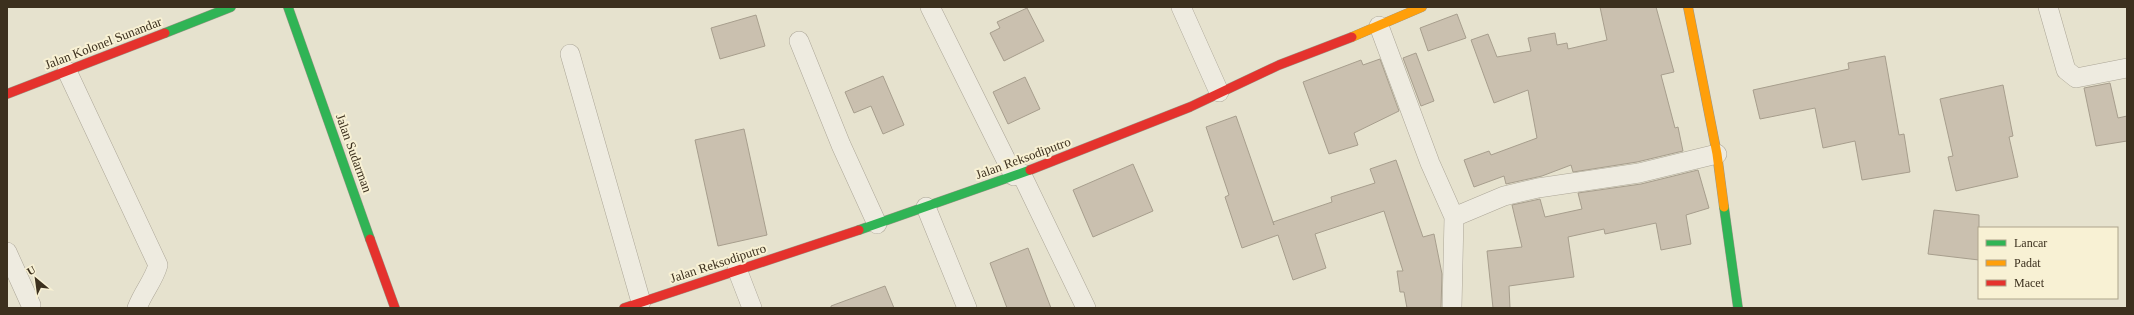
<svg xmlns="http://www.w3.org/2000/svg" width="2134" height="315" font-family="Georgia,serif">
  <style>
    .building { fill: #cac0af; stroke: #a79e8d }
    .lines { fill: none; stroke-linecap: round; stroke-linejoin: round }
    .street-casing { stroke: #aca697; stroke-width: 20 }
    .fast-casing { stroke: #9b9687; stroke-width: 10 }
    .slow-casing { stroke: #9b9687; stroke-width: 10 }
    .jam-casing { stroke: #9b9687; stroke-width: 10 }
    .street { stroke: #eeebe0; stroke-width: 19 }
    .fast { stroke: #30b455; stroke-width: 9 }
    .slow { stroke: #ff9f0a; stroke-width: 9 }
    .jam { stroke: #e5322d; stroke-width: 9 }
    .labels { text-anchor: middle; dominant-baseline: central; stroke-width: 4; stroke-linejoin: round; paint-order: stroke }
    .street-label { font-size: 13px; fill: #3c301e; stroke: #f8f1d4 }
  </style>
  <rect width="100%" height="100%" fill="#e6e2ce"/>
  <path class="building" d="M 1600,7 L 1656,7 L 1674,72 L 1661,75 L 1675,128 L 1678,127 L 1683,151 L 1637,162 L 1573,172 L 1571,165 L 1542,176 L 1506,184 L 1504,176 L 1474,187 L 1464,160 L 1489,151 L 1491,155 L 1537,138 L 1528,90 L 1494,103 L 1471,40 L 1488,34 L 1497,57 L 1531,51 L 1528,38 L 1555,33 L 1557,45 L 1567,43 L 1568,49 L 1607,40 Z
    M 1027,8 L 1044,41 L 1004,61 L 990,33 L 1000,28 L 997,22 Z
    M 1457,14 L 1466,38 L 1428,51 L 1420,28 Z
    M 756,15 L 765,46 L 720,59 L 711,28 Z
    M 1416,53 L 1434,101 L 1421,106 L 1403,58 Z
    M 1885,56 L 1899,135 L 1904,134 L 1910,172 L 1862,180 L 1855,141 L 1823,148 L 1815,108 L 1760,119 L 1753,90 L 1849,69 L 1848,63 Z
    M 1380,59 L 1399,111 L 1354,133 L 1358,145 L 1329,154 L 1303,82 L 1361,60 L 1363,65 Z
    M 883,76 L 904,125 L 883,134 L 871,106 L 854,113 L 845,92 Z
    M 1025,77 L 1040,109 L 1008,124 L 993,92 Z
    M 2110,83 L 2118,118 L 2127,116 L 2127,141 L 2096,146 L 2084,88 Z
    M 2003,85 L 2013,136 L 2009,137 L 2018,177 L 1956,191 L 1948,157 L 1953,156 L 1940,99 Z
    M 1236,116 L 1274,225 L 1273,222 L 1332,202 L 1331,197 L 1375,183 L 1370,169 L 1396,160 L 1423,237 L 1434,234 L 1442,274 L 1441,308 L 1407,308 L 1404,292 L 1400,292 L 1397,271 L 1403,271 L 1384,211 L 1315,234 L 1326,268 L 1293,280 L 1278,235 L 1242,248 L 1225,197 L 1229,195 L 1206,127 Z
    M 744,129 L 767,235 L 718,246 L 695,140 Z
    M 1133,164 L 1153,211 L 1093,237 L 1073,190 Z
    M 1698,170 L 1709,208 L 1686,215 L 1691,244 L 1661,250 L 1656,223 L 1605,234 L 1604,229 L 1568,237 L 1574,277 L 1509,286 L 1510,308 L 1493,308 L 1487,251 L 1522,247 L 1512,205 L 1540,199 L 1545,217 L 1582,209 L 1578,193 L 1641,184 Z
    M 1934,210 L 1979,215 L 1979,260 L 1928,254 Z
    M 1028,248 L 1051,308 L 1007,308 L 990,263 Z
    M 885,286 L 894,308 L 831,308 L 831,306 Z"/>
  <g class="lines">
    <g class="street-casing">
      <path id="street" d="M 930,7 L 1014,176
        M 1181,7 L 1219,92
        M 2048,7 L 2066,70 L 2076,78 L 2127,68
        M 1379,26 L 1430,163 L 1454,217 L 1452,308
        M 799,41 L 841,145 L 877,224
        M 570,54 L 641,302
        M 67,71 L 158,265 C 154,280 143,292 137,308
        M 1021,173 L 1086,308
        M 926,207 L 967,308
        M 1454,217 L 1504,196 L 1538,188 L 1639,173 L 1717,154
        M 7,252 L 31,305
        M 737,269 L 752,308"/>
    </g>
    <g class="fast-casing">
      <path id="fast" d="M 288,7 L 370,239
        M 165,33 L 231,7
        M 1724,207 L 1738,308
        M 859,230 L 1030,170"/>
    </g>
    <g class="slow-casing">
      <path id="slow" d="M 1688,7 L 1717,154 L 1724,207
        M 1352,37 L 1422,7"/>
    </g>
    <g class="jam-casing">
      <path id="jam" d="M 7,94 L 165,33
        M 1030,170 L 1190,107 L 1279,65 L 1352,37
        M 370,239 L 395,308
        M 624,308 L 859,230"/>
    </g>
    <use href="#street" class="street"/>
    <use href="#fast" class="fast"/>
    <use href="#slow" class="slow"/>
    <use href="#jam" class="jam"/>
  </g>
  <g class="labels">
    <g class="street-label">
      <text transform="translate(103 43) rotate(-21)">Jalan Kolonel Sunandar</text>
      <text transform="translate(354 153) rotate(70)">Jalan Sudarman</text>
      <text transform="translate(1023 158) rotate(-20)">Jalan Reksodiputro</text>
      <text transform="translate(718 263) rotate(-18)">Jalan Reksodiputro</text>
    </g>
  </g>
  <rect width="2134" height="315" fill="none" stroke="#3c301e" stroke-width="16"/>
  <rect x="1978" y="227" width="140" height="72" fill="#f8f1d4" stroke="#ada48b"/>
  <rect x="1986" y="240" width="20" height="6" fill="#30b455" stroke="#ada48b"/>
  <text x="2014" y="247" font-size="12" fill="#3c301e">Lancar</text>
  <rect x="1986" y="260" width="20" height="6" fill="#ff9f0a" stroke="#ada48b"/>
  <text x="2014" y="267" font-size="12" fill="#3c301e">Padat</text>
  <rect x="1986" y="280" width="20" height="6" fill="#e5322d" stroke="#ada48b"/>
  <text x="2014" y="287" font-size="12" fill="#3c301e">Macet</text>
  <g transform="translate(36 279) rotate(331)" stroke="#f8f1d4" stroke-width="3" paint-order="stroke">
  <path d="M0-3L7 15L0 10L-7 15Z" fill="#3c301e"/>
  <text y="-6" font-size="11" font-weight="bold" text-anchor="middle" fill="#3c301e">U</text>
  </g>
</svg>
